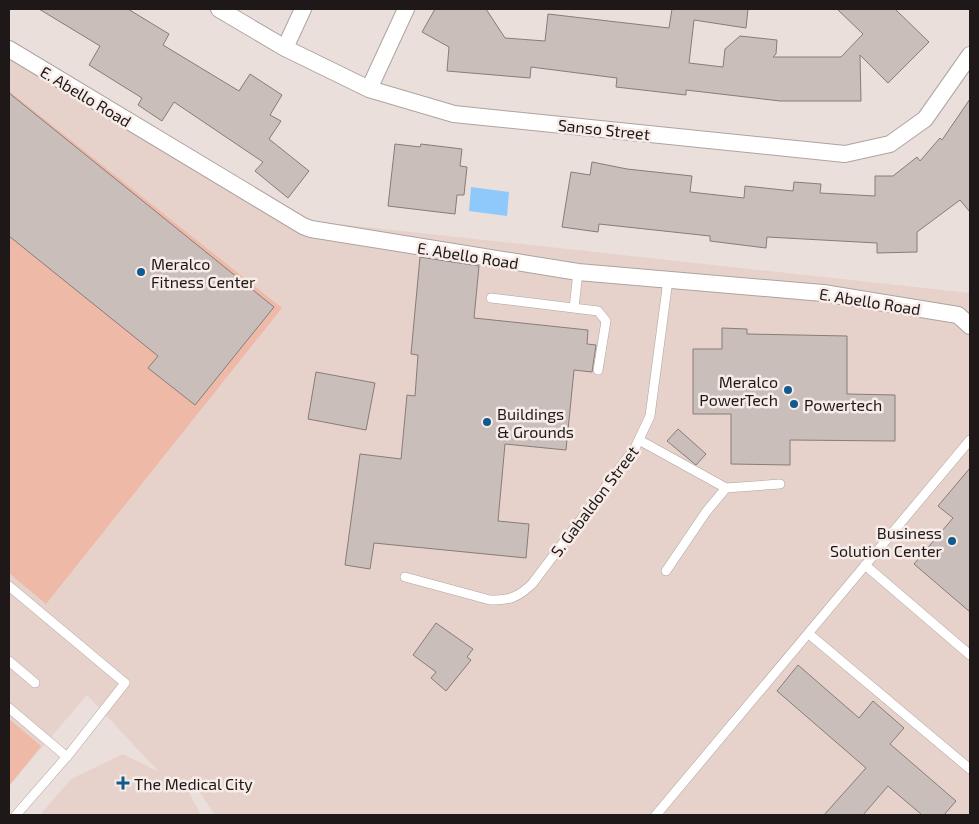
<svg xmlns="http://www.w3.org/2000/svg" width="979" height="824" font-family="'Exo 2',sans-serif">
  <style>
    .built { fill: #e6d2cb }
    .green { fill: #eeb9a7 }
    .water { fill: #8fc9fc }
    .building { fill: #c9beba; stroke: #877c79 }
    .lines { fill: none; stroke-linecap: round; stroke-linejoin: round }
    .lane-casing { stroke: #aea39f; stroke-width: 10 }
    .street-casing { stroke: #aea39f; stroke-width: 18 }
    .lane { stroke: #fff; stroke-width: 9 }
    .street { stroke: #fff; stroke-width: 16 }
    .poi-dot { fill: #105a8d; stroke: #f8ece8; stroke-width: 2 }
    .labels { text-anchor: middle; dominant-baseline: central; stroke-width: 5; stroke-linejoin: round; paint-order: stroke }
    .street-label { font-size: 16px; fill: #1e1918; stroke: #f8ece8 }
    .poi-label { font-size: 16px; fill: #1e1918; stroke: #f8ece8; text-anchor: start }
  </style>
  <rect width="100%" height="100%" fill="#ebdfdb"/>
  <path class="built" d="M 9,42 L 302,220 L 970,293 L 970,815 L 215,815 L 199,791 L 181,783 L 186,787 L 201,815 L 40,815 L 71,779 L 123,754 L 159,772 L 87,695 L 9,786 Z"/>
  <path class="green" d="M 9,91 L 282,308 L 46,604 L 9,573 Z
    M 9,719 L 41,746 L 9,786 Z"/>
  <path class="water" d="M 471,187 L 509,192 L 507,216 L 469,211 Z"/>
  <path class="building" d="M 39,9 L 128,9 L 169,34 L 163,45 L 239,91 L 250,74 L 282,95 L 270,115 L 281,121 L 269,139 L 309,171 L 288,198 L 255,171 L 263,162 L 174,102 L 162,121 L 138,105 L 142,98 L 89,65 L 100,46 Z
    M 435,9 L 486,9 L 505,38 L 545,41 L 548,14 L 669,28 L 672,9 L 748,9 L 746,28 L 694,20 L 689,63 L 723,67 L 725,49 L 740,36 L 777,40 L 776,54 L 773,57 L 841,57 L 863,34 L 837,9 L 895,9 L 929,42 L 888,83 L 860,55 L 861,101 L 780,101 L 686,90 L 686,95 L 616,87 L 617,78 L 531,67 L 530,78 L 447,71 L 449,47 L 422,32 Z
    M 9,93 L 274,307 L 195,405 L 148,368 L 158,356 L 9,236 Z
    M 970,99 L 970,212 L 960,200 L 917,232 L 917,252 L 877,253 L 877,243 L 767,237 L 766,248 L 710,241 L 710,236 L 599,224 L 598,232 L 562,227 L 571,172 L 590,175 L 592,162 L 627,169 L 692,176 L 690,192 L 744,198 L 745,186 L 793,191 L 794,182 L 821,184 L 820,193 L 875,196 L 875,176 L 893,176 L 917,157 L 920,161 L 940,138 L 942,140 Z
    M 395,144 L 420,147 L 421,144 L 462,149 L 460,166 L 467,167 L 464,195 L 457,195 L 455,214 L 388,206 Z
    M 420,257 L 479,266 L 474,318 L 588,330 L 587,344 L 596,345 L 592,372 L 574,370 L 566,450 L 505,444 L 498,521 L 529,524 L 526,558 L 374,543 L 370,569 L 345,565 L 360,454 L 401,459 L 407,395 L 415,396 L 418,355 L 411,354 Z
    M 722,328 L 747,329 L 747,334 L 847,336 L 847,394 L 895,395 L 895,441 L 790,440 L 790,465 L 731,464 L 731,414 L 693,414 L 693,349 L 722,349 Z
    M 316,372 L 375,383 L 366,430 L 308,419 Z
    M 678,429 L 706,454 L 696,465 L 667,441 Z
    M 970,468 L 970,612 L 914,564 L 953,518 L 938,506 Z
    M 436,623 L 473,649 L 467,657 L 471,660 L 446,691 L 431,678 L 436,672 L 413,655 Z
    M 798,665 L 859,718 L 873,701 L 904,728 L 890,744 L 956,801 L 944,815 L 922,815 L 888,786 L 863,815 L 824,815 L 866,768 L 777,691 Z"/>
  <g class="lines">
    <g class="lane-casing">
      <path id="lane" d="M 491,298 L 598,311 L 606,321 L 598,370
        M 574,308 L 578,272
        M 639,440 L 726,488 L 780,484
        M 865,565 L 970,655
        M 666,571 L 706,512 L 726,488
        M 405,577 L 490,600 C 510,600 517,598 532,584 L 635,448 L 650,416 L 668,280
        M 9,586 L 125,683 L 70,753 L 16,815
        M 809,634 L 970,769
        M 9,661 L 35,683
        M 9,708 L 67,757
        M 656,815 L 970,440"/>
    </g>
    <g class="street-casing">
      <path id="street" d="M 219,9 L 285,48 L 369,89 L 454,114 L 845,154 L 890,144 L 925,119 L 970,55
        M 285,48 L 303,9
        M 9,49 L 303,226 L 311,229 L 578,272 L 823,293 L 958,315 L 970,326
        M 369,89 L 406,9"/>
    </g>
    <use href="#lane" class="lane"/>
    <use href="#street" class="street"/>
  </g>
  <g class="poi-dot">
    <circle cx="141" cy="272" r="5"/>
    <circle cx="788" cy="390" r="5"/>
    <circle cx="794" cy="404" r="5"/>
    <circle cx="487" cy="422" r="5"/>
    <circle cx="952" cy="541" r="5"/>
    <path d="M120.5 775.5h5v5h5v5h-5v5h-5v-5h-5v-5h5z"/>
  </g>
  <g class="labels">
    <g class="street-label">
      <text transform="translate(86 96) rotate(31)">E. Abello Road</text>
      <text transform="translate(604 129) rotate(6)">Sanso Street</text>
      <text transform="translate(468 255) rotate(9)">E. Abello Road</text>
      <text transform="translate(870 301) rotate(9)">E. Abello Road</text>
      <text transform="translate(594 501) rotate(-53)">S. Gabaldon Street</text>
    </g>
    <g class="poi-label">
      <text x="151" y="263">Meralco<tspan x="151" dy="18">Fitness Center</tspan></text>
      <text x="778" y="381" text-anchor="end">Meralco<tspan x="778" dy="18">PowerTech</tspan></text>
      <text x="804" y="404">Powertech</text>
      <text x="497" y="413">Buildings<tspan x="497" dy="18">&amp; Grounds</tspan></text>
      <text x="942" y="532" text-anchor="end">Business<tspan x="942" dy="18">Solution Center</tspan></text>
      <text x="134" y="783">The Medical City</text>
    </g>
  </g>
  <rect width="979" height="824" fill="none" stroke="#1e1918" stroke-width="20"/>
</svg>
